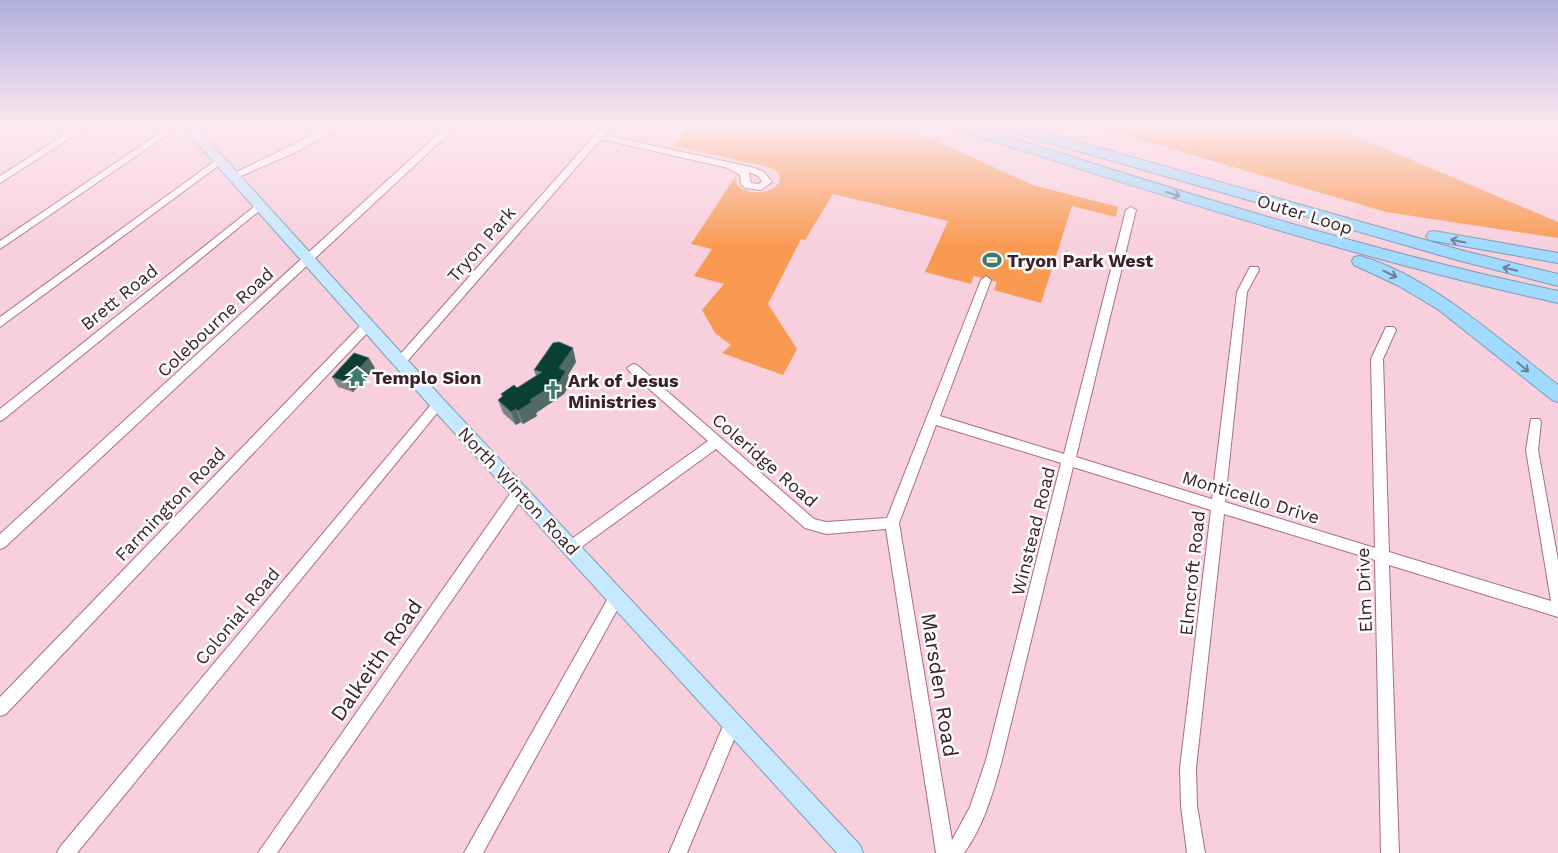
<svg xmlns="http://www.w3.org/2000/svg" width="1558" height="853" font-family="'Work Sans',sans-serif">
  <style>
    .green { fill: #f99a53 }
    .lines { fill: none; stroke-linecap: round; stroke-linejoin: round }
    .minor-casing { stroke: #aa6d84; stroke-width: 2 }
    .major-casing { stroke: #7c9ab4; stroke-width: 2 }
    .highway-casing { stroke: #7c9ab4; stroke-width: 2 }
    .minor { fill: #fff; fill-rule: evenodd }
    .major { fill: #c6e9ff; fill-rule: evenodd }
    .highway { fill: #a0dbff; fill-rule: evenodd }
    .wall { fill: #818789 }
    .shaded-wall { fill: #516a67 }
    .building { fill: #0a3f35; stroke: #516a67 }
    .oneway { stroke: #6d7e94 }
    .labels { text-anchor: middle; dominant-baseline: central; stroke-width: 5; stroke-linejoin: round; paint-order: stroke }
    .street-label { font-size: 18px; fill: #3a212a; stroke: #fdfdfd }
    .poi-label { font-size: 18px; font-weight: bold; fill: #3a212a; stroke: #fdfdfd; text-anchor: start }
    .near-street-label { font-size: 21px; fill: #3a212a; stroke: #fdfdfd }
  </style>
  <rect width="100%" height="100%" fill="#f8cfdd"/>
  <path class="green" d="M 690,126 L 893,126 L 935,140 L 1032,185 L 1118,207 L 1116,217 L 1072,206 L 1041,303 L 994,290 L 997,282 L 974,276 L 971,284 L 925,272 L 948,221 L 833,194 L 805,240 L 801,239 L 768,304 L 797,349 L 783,375 L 722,353 L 731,345 L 715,333 L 702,310 L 724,284 L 694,276 L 712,249 L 691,244 L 737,174 L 735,180 L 738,186 C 761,204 800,179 768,167 L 675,146 Z
    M 1094,126 L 1332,126 L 1558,222 L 1558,238 L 1386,212 Z"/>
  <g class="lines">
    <g class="minor-casing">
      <path id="minor" d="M 78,126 L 89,126 L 0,183 L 0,176 Z
        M 170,126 L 180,126 L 0,249 L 0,241 Z
        M 332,126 L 343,126 L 294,153 L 236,178 L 233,179 L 228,176 Z
        M 447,126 L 457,126 L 5,547 L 0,549 L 0,534 Z
        M 603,126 L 612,126 L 605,135 L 755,168 L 764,172 L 772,182 L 761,190 L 746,188 L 741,185 L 740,175 L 728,168 L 601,139 L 404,365 L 396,365 L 394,362 L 396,359 ZM 749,172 L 758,176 L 762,181 L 759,184 L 751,183 Z
        M 219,158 L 222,159 L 222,163 L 0,327 L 0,317 Z
        M 260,202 L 264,203 L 264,207 L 4,419 L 0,421 L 0,409 Z
        M 1131,207 L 1136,210 L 1076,457 L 1212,499 L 1237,292 L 1250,267 L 1258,267 L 1259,270 L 1247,292 L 1225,502 L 1375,548 L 1371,359 L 1386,327 L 1394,327 L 1396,330 L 1383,359 L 1389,552 L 1551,601 L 1526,450 L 1531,419 L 1539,419 L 1541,422 L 1538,450 L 1558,560 L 1558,617 L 1389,565 L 1399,853 L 1381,853 L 1375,560 L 1224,514 L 1196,768 L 1197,806 L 1205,853 L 1187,853 L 1181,806 L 1180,768 L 1211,510 L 1073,467 L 1002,760 C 993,792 984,826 964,853 L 936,853 L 886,529 L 826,534 L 805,528 L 716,449 L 576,551 L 571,553 L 566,551 L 564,547 L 566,543 L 708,441 L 629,371 L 627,368 L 633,364 L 637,365 L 814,519 L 826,522 L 887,518 L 981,280 L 986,276 L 991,280 L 940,416 L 1064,454 L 1126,210 ZM 936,425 L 1061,463 L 986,760 L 970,807 L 952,840 L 899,523 Z
        M 367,322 L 371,323 L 373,326 L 371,329 L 6,714 L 0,716 L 0,697 L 363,323 Z
        M 438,399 L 442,401 L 444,404 L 442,407 L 77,853 L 57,853 L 60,847 L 434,401 Z
        M 519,486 L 524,488 L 526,492 L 524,496 L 277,853 L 258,853 L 514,488 Z
        M 616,591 L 621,593 L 623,598 L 621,603 L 483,853 L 464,853 L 611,593 Z
        M 732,717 L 738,719 L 740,725 L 687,853 L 669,853 L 726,719 Z"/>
    </g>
    <g class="major-casing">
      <path id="major" d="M 182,126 L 195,126 L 444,400 L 860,845 L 863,853 L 837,853 L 432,408 Z"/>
    </g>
    <g class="highway-casing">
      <path id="highway" d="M 953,126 L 975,126 C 1168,188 1360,249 1558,291 L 1558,303 C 1353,258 1155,193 955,129 Z
        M 999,126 L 1022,126 L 1464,251 L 1558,274 L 1558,286 L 1457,260 L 1001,129 Z
        M 1434,231 L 1558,253 L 1558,263 L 1429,240 L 1426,236 L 1429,232 Z
        M 1360,256 C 1429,275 1502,342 1558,385 L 1558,402 L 1552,400 L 1439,310 L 1397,285 L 1354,265 L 1352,261 L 1354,257 Z"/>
    </g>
    <use href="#minor" class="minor"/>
    <use href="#major" class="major"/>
    <use href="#highway" class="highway"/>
  </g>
  <path class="wall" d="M 576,362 L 568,375 L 570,384 L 564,394 L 536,413 L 537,416 L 523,424 L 521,422 L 516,425 L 503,413 L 498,400 L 502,397 L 501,394 L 517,388 L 536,376 L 534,370 Z
    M 375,368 L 353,392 L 338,387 L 332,377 Z"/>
  <path class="shaded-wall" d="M 573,348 L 576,362 L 568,375 L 570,384 L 564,394 L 536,413 L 537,416 L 523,424 L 518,411 L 559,368 Z
    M 369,358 L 375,368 L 353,392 L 347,382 Z
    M 516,409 L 521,422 L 516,425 L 511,412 Z"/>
  <path class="building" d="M 559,342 L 573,348 L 559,368 L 566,371 L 560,381 L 530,400 L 532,402 L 518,411 L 516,409 L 511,412 L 498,400 L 503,396 L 501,394 L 514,385 L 517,388 L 542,372 L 534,370 L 553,343 Z
    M 354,353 L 369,358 L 347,382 L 332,377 Z"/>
  <defs><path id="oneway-shaft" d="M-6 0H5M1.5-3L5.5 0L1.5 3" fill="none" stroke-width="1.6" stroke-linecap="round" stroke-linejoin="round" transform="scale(1.25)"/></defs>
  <g class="oneway">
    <use href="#oneway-shaft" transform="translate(1173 194) rotate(18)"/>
    <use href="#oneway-shaft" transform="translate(1458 241) rotate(-169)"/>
    <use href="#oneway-shaft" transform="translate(1510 269) rotate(-166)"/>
    <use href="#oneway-shaft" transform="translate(1390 274) rotate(26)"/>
    <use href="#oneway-shaft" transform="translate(1523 367) rotate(40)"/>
  </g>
  <linearGradient id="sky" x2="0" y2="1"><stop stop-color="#b1aeda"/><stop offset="0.51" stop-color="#fce9f0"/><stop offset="1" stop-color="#fce9f0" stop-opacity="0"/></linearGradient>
  <rect width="1558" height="246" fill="url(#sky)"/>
  <defs>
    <g id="stadium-bare" transform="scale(1.5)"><path d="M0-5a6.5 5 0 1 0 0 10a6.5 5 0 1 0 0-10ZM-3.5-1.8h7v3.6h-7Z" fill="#3a7b6c" stroke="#fdfdfd" stroke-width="2.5" paint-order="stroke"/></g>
    <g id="temple-bare" transform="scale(1.5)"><path d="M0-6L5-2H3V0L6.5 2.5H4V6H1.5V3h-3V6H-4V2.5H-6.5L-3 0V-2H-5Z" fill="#3a7b6c" stroke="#fdfdfd" stroke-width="2.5" paint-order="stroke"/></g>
    <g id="church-bare" transform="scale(1.5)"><path d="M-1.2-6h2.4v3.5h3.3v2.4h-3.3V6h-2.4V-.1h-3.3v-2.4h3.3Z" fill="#3a7b6c" stroke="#fdfdfd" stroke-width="2.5" paint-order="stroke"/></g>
  </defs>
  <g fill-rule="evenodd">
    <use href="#stadium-bare" x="992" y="260"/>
    <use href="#temple-bare" x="357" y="377"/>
    <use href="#church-bare" x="553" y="390"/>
  </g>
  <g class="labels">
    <g class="street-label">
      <text transform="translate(1305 214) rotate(17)">Outer Loop</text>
      <text transform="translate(481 244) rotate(-49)">Tryon Park</text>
      <text transform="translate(119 297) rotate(-39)">Brett Road</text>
      <text transform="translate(215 322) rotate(-43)">Colebourne Road</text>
      <text transform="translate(765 460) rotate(41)">Coleridge Road</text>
      <text transform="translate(519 491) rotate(47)">North Winton Road</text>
      <text transform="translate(1251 497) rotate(17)">Monticello Drive</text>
      <text transform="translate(170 504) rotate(-46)">Farmington Road</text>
      <text transform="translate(1033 531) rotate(-76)">Winstead Road</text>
      <text transform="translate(1192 573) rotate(-84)">Elmcroft Road</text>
      <text transform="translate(1364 590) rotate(-92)">Elm Drive</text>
      <text transform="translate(237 616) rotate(-50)">Colonial Road</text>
    </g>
    <g class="poi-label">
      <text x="1007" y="260">Tryon Park West</text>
      <text x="372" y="377">Templo Sion</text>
      <text x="568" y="380">Ark of Jesus<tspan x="568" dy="21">Ministries</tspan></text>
    </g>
    <g class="near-street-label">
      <text transform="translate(376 660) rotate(-55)">Dalkeith Road</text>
      <text transform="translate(940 685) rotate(81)">Marsden Road</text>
    </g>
  </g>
</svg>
